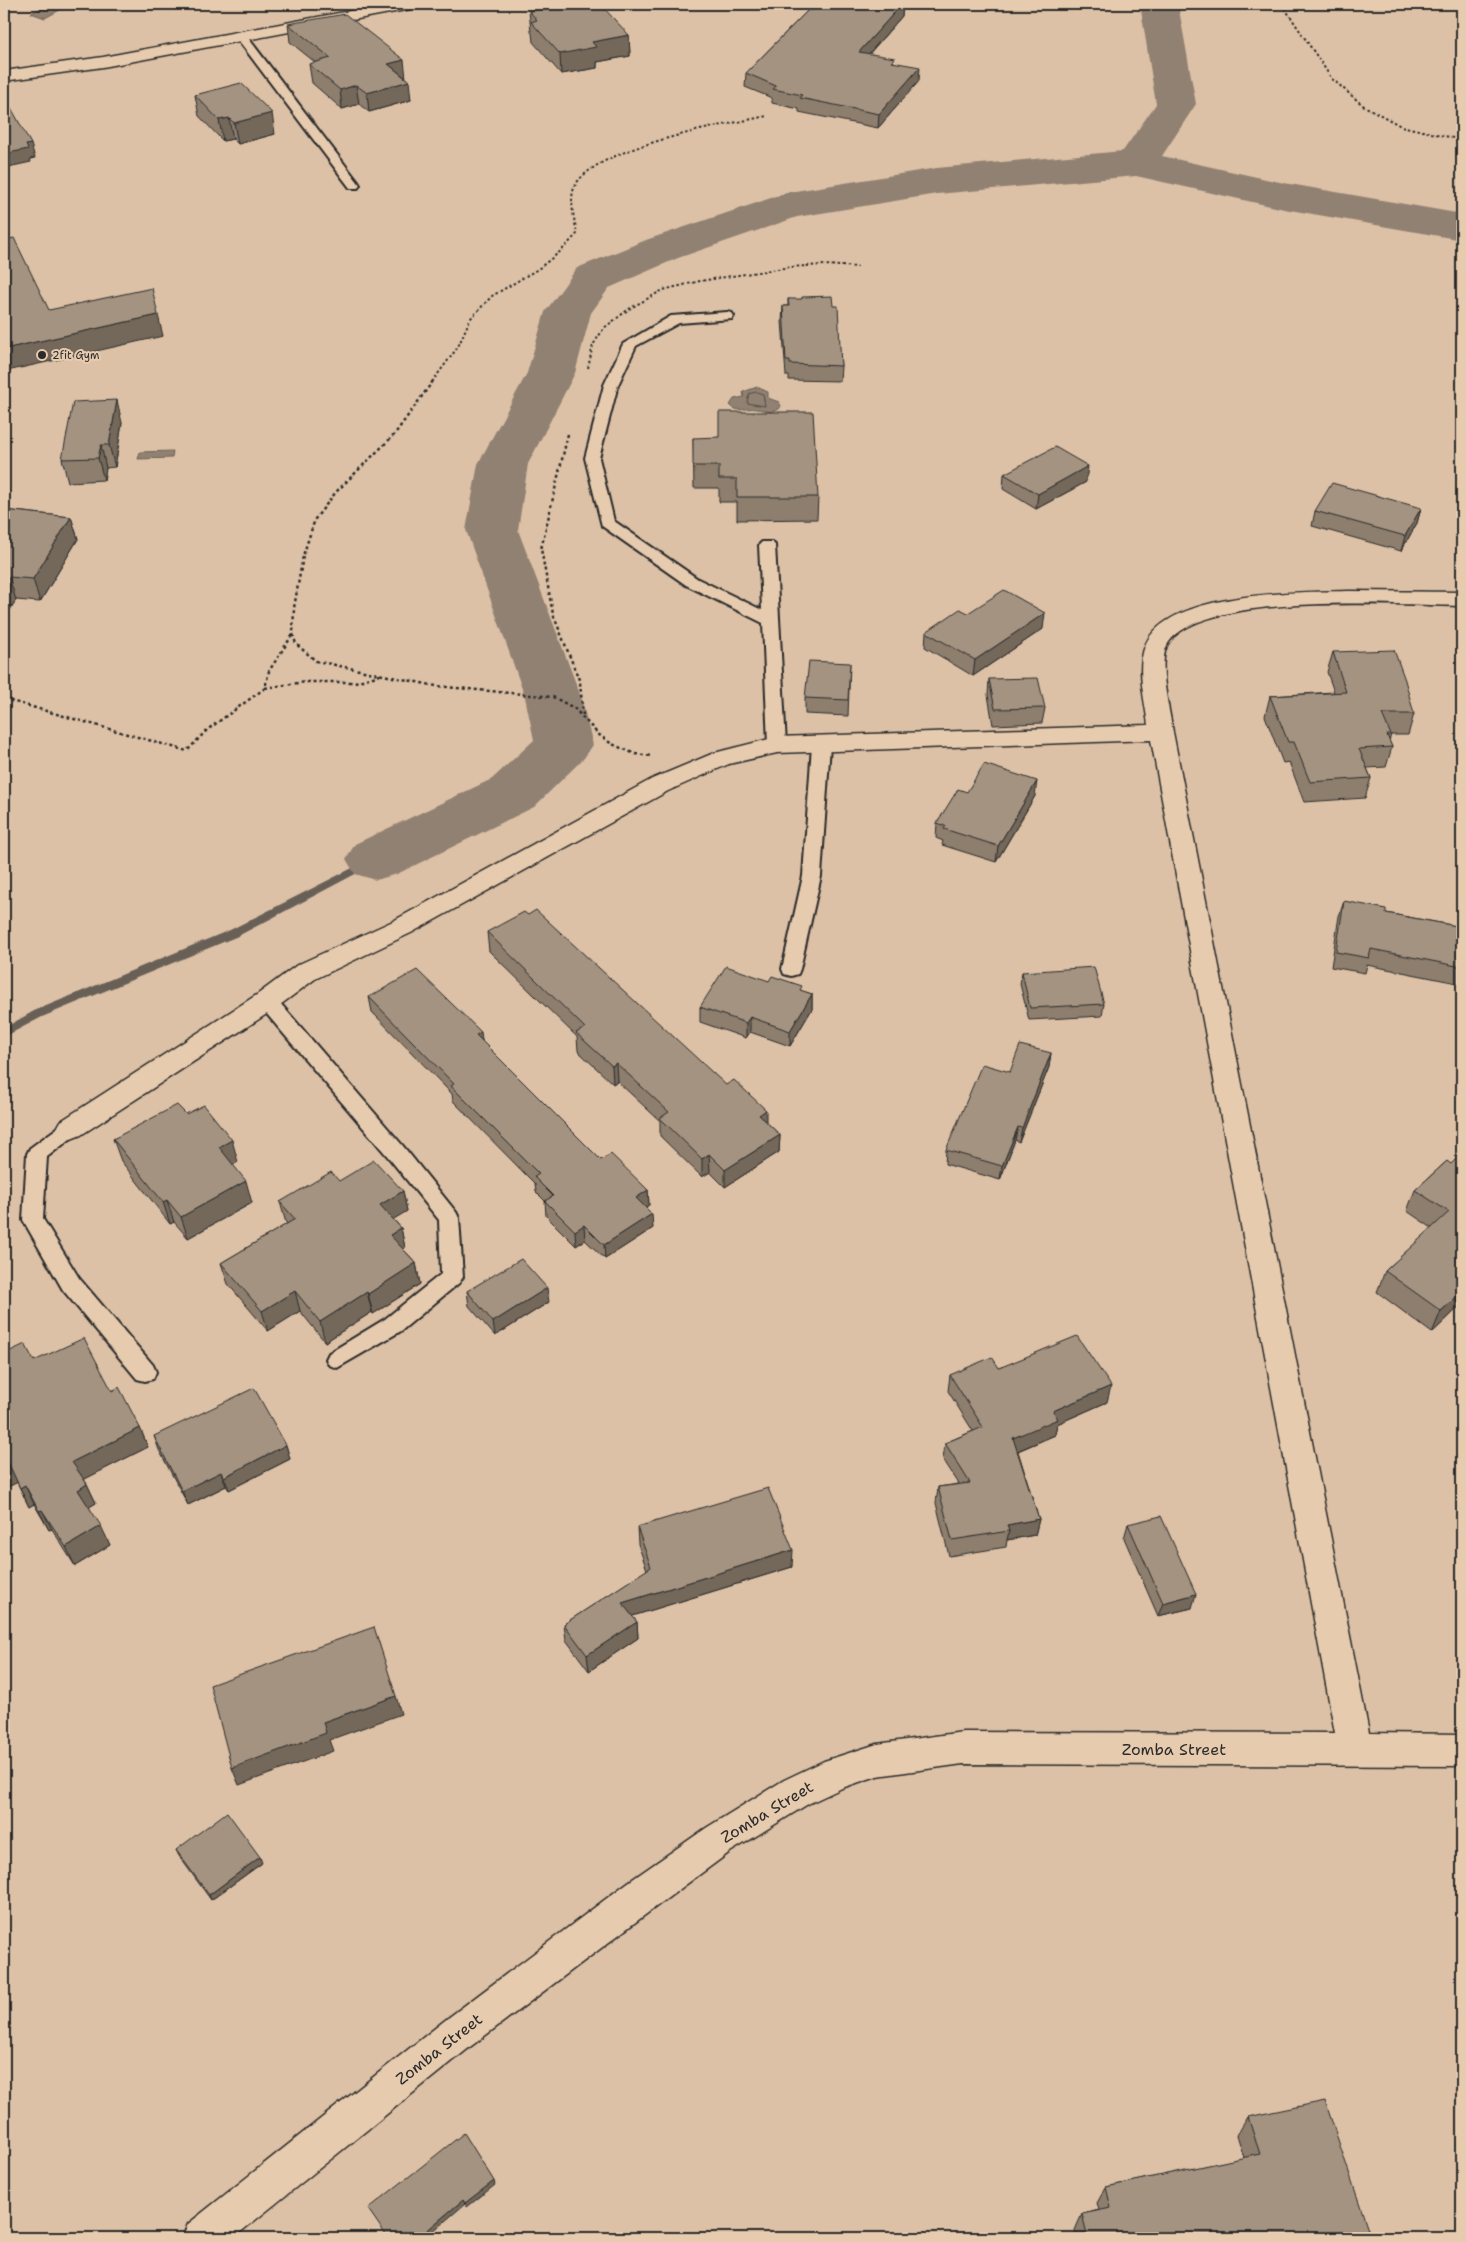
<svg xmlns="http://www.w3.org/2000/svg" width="1466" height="2242" font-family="'Shantell Sans',sans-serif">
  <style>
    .water { fill: #918172; stroke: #685f56 }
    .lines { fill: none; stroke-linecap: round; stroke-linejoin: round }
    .shore { stroke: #544d47; stroke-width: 1 }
    .stream { fill: #685f56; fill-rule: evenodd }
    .river { fill: #918172; fill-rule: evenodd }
    .lane-casing { stroke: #2b2b2b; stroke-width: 4 }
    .street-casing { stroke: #2b2b2b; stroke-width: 3 }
    .path-far1 { stroke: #2b2b2b; stroke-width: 2; stroke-dasharray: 2.5 2.5; stroke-linecap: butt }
    .path { stroke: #2b2b2b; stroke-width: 2.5; stroke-dasharray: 3 3; stroke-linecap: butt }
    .lane { fill: #e7cbae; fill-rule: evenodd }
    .street { fill: #e7cbae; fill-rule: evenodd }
    .wall { fill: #8d7e6e; stroke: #2b2b2b }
    .shaded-wall { fill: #73675a; stroke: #2b2b2b }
    .building { fill: #a49380; stroke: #2b2b2b }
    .poi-dot { fill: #2b2b2b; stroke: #e7cbae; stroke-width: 2 }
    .labels { text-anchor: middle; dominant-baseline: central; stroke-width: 4; stroke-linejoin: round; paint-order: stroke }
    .far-poi-label { font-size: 11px; fill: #2b2b2b; stroke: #e7cbae; text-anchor: start }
    .near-street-label { font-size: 16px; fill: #2b2b2b; stroke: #e7cbae }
  </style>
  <rect width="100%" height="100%" fill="#dcc1a6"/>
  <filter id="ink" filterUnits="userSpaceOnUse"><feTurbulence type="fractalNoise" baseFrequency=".02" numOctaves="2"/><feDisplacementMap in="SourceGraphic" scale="10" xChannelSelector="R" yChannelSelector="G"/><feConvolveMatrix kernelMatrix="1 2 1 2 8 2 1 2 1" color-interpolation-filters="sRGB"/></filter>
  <g filter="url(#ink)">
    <path class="water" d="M 49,4 L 67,6 L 45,18 L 31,13 Z
      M 757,387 L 768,392 L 768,398 L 779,402 L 781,406 L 779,409 C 769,414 766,410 756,409 C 747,407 737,414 730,405 L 734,399 L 744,397 L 743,392 Z
      M 173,451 L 172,458 L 138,459 L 140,452 Z"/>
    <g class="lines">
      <path class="shore" d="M 757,392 L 763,394 L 765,406 L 747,403 L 749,394 Z"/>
      <path class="stream" d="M 376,856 L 381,859 L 380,861 L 238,936 L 42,1017 L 4,1037 L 4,1028 L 34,1011 L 230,930 Z"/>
      <path class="river" d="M 1140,4 L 1178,4 L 1196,104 L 1162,156 L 1284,183 L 1462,214 L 1462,240 L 1284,209 L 1136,176 L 937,194 L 797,217 L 678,258 L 609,288 L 591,313 L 575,373 L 528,464 L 518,530 L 581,697 L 593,745 L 584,758 L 534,807 L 397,874 L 376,880 L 355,874 L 346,859 L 355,844 L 492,779 L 534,740 L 525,697 L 466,530 L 478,464 L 527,373 L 545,312 L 577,268 L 646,240 L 789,192 L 937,168 L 1123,151 L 1156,104 Z"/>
      <g class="lane-casing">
        <path id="lane" d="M 242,34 L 246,35 L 358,182 L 360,185 L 358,188 L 350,188 L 236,37 Z
          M 727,312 L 732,313 L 734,316 L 732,319 L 679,323 L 636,346 L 618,385 L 599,458 L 614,521 L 698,579 L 762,610 L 759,545 L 762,542 L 772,542 L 775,545 L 786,745 L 783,749 L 777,751 L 771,749 L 768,745 L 763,623 L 686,585 L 602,526 L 585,458 L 604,385 L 623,344 L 671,316 Z
          M 821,739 L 827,741 L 830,745 L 821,876 L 800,969 L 798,974 L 791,976 L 784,974 L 782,969 L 803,876 L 812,745 L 815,741 Z
          M 267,994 L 274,996 L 403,1146 L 456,1212 L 459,1218 L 463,1277 L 459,1283 L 401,1331 L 337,1368 L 329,1365 L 326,1359 L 329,1353 L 385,1319 L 441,1274 L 439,1220 L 389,1158 L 260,1006 L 257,1001 L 260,996 Z
          M 71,1120 L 78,1123 L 81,1128 L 78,1133 L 47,1157 L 43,1219 L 79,1278 L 153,1365 L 156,1372 L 153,1379 L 145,1381 L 137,1379 L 63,1290 L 23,1220 L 27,1154 L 30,1148 L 64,1123 Z"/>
      </g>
      <g class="street-casing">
        <path id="street" d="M 387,4 L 419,4 L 417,7 L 411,9 L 103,67 L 4,81 L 4,71 L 103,57 Z
          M 1349,591 L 1462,592 L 1462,606 C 1401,605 1207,591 1169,642 C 1156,660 1170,711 1173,732 L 1369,1733 L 1462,1734 L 1462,1766 L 963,1764 L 877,1776 L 842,1788 L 808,1804 L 730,1852 L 653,1909 L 470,2047 L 233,2238 L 182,2238 L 188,2224 L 444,2021 L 627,1883 L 706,1828 L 784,1780 L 824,1761 L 877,1744 L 963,1732 L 1335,1733 L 1151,740 L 777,753 L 729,764 L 668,791 L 411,933 L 315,979 L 276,1008 L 81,1135 L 71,1139 L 61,1135 L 57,1128 L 61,1121 L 258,994 L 297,965 L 393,921 L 652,779 L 714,753 L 777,737 L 1148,725 C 1145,700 1136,670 1145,646 C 1166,591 1299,592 1349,591 Z"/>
      </g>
      <path class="path-far1" d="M 1282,4 L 1332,79 L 1364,106 L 1401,126 L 1462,140
        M 588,368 L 593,345 L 604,328 L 629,309 L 663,290 L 700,281 L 790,267 L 824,265 L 858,267
        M 432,382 L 458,347 L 470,319 L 492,296 L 538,269 L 561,251 L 577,234 C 575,221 569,202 574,188 C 591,147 725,125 767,116"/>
      <path class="path" d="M 433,381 L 394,435 L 336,492 L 315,519 L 303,556 L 294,608 L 293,634 L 296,644 L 316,661 L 436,686 L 553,697 L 574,708 L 598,734 L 612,744 L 635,754 L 652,756
        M 568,434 L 541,549 L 553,614 L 580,682 L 583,715
        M 265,688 L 305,682 L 355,682 L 380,675
        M 4,699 L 187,751 L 207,730 L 265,688 L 269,671 L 293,634"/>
      <use href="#lane" class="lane"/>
      <use href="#street" class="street"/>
    </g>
    <path class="wall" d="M 814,4 L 903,4 L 902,16 L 869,54 L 894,62 L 919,81 L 878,128 L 799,112 L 799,109 L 772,103 L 772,98 L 745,87 L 746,73 Z
      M 529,11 L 629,35 L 630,56 L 597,62 L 597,68 L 561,74 L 533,42 L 532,33 L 531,32 Z
      M 288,24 L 406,78 L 411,100 L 369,112 L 359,104 L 342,109 L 312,83 L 309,64 L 316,63 L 290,42 Z
      M 195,95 L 275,134 L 238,144 L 233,139 L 223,141 L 199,116 Z
      M 788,299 L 833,306 L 841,366 L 840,381 L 789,380 L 789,376 L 786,376 L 782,321 L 783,306 L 788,306 Z
      M 122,423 L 115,467 L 106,468 L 104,480 L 68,482 L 62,459 Z
      M 693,438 L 818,497 L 817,519 L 737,520 L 737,502 L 719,502 L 719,488 L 694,488 Z
      M 1004,474 L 1086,482 L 1036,509 L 1003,489 Z
      M 1421,508 L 1417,523 L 1401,551 L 1312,526 L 1315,511 Z
      M 4,510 L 71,517 L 78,539 L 40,602 L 16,600 L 4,619 Z
      M 968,613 L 1043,629 L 973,676 L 925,647 L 926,632 Z
      M 1333,652 L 1414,714 L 1408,735 L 1391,735 L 1389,741 L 1392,747 L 1386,767 L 1367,768 L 1371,778 L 1365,798 L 1304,802 L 1289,762 L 1283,763 L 1265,716 L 1270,696 L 1334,692 L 1327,672 Z
      M 850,663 L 848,716 L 805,714 L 805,698 Z
      M 989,679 L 1045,708 L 1042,723 L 993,725 L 988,695 Z
      M 967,792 L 1035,796 L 996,862 L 942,845 L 943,841 L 936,838 L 937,823 Z
      M 1344,901 L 1386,913 L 1462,927 L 1462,984 L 1367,965 L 1365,973 L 1331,967 L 1339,916 Z
      M 487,932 L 766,1122 L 780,1135 L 779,1152 L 725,1187 L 710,1172 L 702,1177 L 660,1136 L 660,1121 L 617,1081 L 613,1084 L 578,1051 L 577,1037 L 489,951 Z
      M 1022,972 L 1104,1004 L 1102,1016 L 1029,1020 L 1020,984 Z
      M 769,981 L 812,994 L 812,1009 L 790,1046 L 750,1032 L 746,1038 L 700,1022 L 700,1007 Z
      M 369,997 L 482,1041 L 601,1160 L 648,1190 L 649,1205 L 645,1207 L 653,1228 L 605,1259 L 585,1240 L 576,1246 L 546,1216 L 545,1201 L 536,1192 L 535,1184 L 453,1101 L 452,1094 L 372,1012 Z
      M 1051,1053 L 1049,1067 L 1019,1142 L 1015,1140 L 1000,1180 L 945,1164 L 946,1150 L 1010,1072 Z
      M 186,1114 L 238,1162 L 233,1165 L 252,1203 L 188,1238 L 174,1222 L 170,1224 L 121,1161 L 113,1139 Z
      M 1447,1161 L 1462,1304 L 1432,1333 L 1377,1292 L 1385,1271 L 1432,1228 L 1407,1211 L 1415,1190 Z
      M 339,1181 L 403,1191 L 407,1211 L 393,1219 L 401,1228 L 405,1248 L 403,1249 L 416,1263 L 420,1284 L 373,1314 L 372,1312 L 325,1342 L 300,1311 L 268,1331 L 228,1284 L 221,1263 L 287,1224 L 286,1223 L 280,1202 Z
      M 467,1291 L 549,1302 L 495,1336 L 469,1306 Z
      M 4,1354 L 34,1361 L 112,1391 L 140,1428 L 148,1447 L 84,1479 L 87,1484 L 96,1503 L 89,1507 L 110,1545 L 75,1566 L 52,1529 L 49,1530 L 34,1504 L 29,1507 L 17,1482 L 4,1489 Z
      M 999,1368 L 1107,1402 L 1057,1424 L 1055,1435 L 1018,1451 L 1039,1519 L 1035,1535 L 1007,1540 L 1006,1547 L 949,1556 L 936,1503 L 938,1487 L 959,1484 L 943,1459 L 945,1443 L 973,1431 L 948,1391 L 950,1375 Z
      M 154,1436 L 286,1445 L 290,1459 L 229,1490 L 226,1486 L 188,1505 L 159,1450 Z
      M 1128,1524 L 1192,1608 L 1158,1616 L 1124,1538 Z
      M 637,1527 L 792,1567 L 632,1616 L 637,1622 L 638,1638 L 589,1671 L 566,1640 L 564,1624 L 647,1570 L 638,1544 Z
      M 176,1850 L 262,1863 L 211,1900 L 179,1856 Z
      M 1248,2117 L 1371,2238 L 1077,2238 L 1075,2230 L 1082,2214 L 1099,2210 L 1097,2203 L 1106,2187 L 1244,2158 L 1237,2135 Z"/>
    <path class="shaded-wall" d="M 902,4 L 903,4 L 902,16 L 858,66 L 859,52 Z
      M 629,35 L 630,56 L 597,62 L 597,68 L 561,74 L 560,54 L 592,42 Z
      M 404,60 L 406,78 L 388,64 Z
      M 920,67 L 919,81 L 878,128 L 879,114 Z
      M 409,81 L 411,100 L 369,112 L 367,93 Z
      M 356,85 L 359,104 L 342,109 L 340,90 Z
      M 272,113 L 275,134 L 238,144 L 234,123 Z
      M 229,118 L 233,139 L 223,141 L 219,120 Z
      M 31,144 L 35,158 L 30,159 L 31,162 L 4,168 L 4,154 L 26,145 Z
      M 158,315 L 163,336 L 7,371 L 4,361 L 4,349 Z
      M 117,400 L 122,423 L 115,467 L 109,445 Z
      M 101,445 L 106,468 L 104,480 L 98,458 Z
      M 1088,466 L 1086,482 L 1036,509 L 1038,494 Z
      M 1421,508 L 1417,523 L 1401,551 L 1405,536 Z
      M 71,517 L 78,539 L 40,602 L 33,579 Z
      M 9,577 L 16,600 L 4,619 L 4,585 Z
      M 1045,613 L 1043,629 L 973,676 L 975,660 Z
      M 1037,781 L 1035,796 L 996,862 L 998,846 Z
      M 812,994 L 812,1009 L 790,1046 L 790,1031 Z
      M 750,1017 L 750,1032 L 746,1038 L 746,1023 Z
      M 481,1032 L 483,1047 L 476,1035 Z
      M 1051,1053 L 1049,1067 L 1019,1142 L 1022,1128 Z
      M 616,1063 L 617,1081 L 613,1084 L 612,1066 Z
      M 766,1110 L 766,1128 L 759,1115 Z
      M 1018,1127 L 1015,1140 L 1000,1180 L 1002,1166 Z
      M 780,1135 L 779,1152 L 725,1187 L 725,1170 Z
      M 232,1140 L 238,1162 L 225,1169 L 219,1147 Z
      M 709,1154 L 710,1172 L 702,1177 L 702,1159 Z
      M 246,1181 L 252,1203 L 188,1238 L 181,1217 Z
      M 648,1190 L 649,1205 L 637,1213 L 636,1198 Z
      M 403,1191 L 407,1211 L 384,1225 L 380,1205 Z
      M 167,1200 L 174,1222 L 170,1224 L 163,1202 Z
      M 652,1214 L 653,1228 L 605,1259 L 604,1245 Z
      M 584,1225 L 585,1240 L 576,1246 L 575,1231 Z
      M 401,1228 L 405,1248 L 394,1255 L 390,1235 Z
      M 416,1263 L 420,1284 L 373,1314 L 368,1294 Z
      M 547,1288 L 549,1302 L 495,1336 L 493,1322 Z
      M 295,1291 L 300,1311 L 268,1331 L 262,1311 Z
      M 367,1292 L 372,1312 L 325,1342 L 320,1322 Z
      M 1462,1292 L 1462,1304 L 1432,1333 L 1441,1311 Z
      M 1111,1386 L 1107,1402 L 1057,1424 L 1055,1435 L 1010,1454 L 1013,1438 L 1053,1411 Z
      M 140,1428 L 148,1447 L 81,1481 L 72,1462 Z
      M 286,1445 L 290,1459 L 229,1490 L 224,1477 Z
      M 8,1462 L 18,1482 L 4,1489 L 4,1464 Z
      M 221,1472 L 226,1486 L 188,1505 L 182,1491 Z
      M 87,1484 L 96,1503 L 86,1509 L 78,1490 Z
      M 25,1485 L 34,1504 L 29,1507 L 20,1488 Z
      M 42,1510 L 52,1529 L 49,1530 L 39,1511 Z
      M 1039,1519 L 1035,1535 L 1007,1540 L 1009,1531 L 1007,1525 Z
      M 101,1526 L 110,1545 L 75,1566 L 66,1547 Z
      M 793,1550 L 792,1567 L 623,1619 L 622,1603 Z
      M 1196,1594 L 1192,1608 L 1158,1616 L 1163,1603 Z
      M 637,1622 L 638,1638 L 589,1671 L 587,1655 Z
      M 396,1696 L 401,1714 L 329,1740 L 333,1751 L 239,1785 L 232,1768 L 323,1722 Z
      M 260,1857 L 262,1863 L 211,1900 L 209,1895 Z
      M 494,2181 L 495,2185 L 467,2207 L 465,2203 Z
      M 463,2200 L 465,2204 L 425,2238 L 418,2238 Z"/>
    <path class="building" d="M 570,4 L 600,4 L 629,35 L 592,42 L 596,47 L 560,54 L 531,22 L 537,20 L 529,11 Z
      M 814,4 L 902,4 L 859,52 L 895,58 L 892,62 L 920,67 L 879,114 L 800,98 L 802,95 L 773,89 L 776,86 L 746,73 Z
      M 345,14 L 404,60 L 388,64 L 409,81 L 367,93 L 356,85 L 340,90 L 309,64 L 331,58 L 288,24 Z
      M 241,83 L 272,113 L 234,123 L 229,118 L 219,120 L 195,95 Z
      M 9,104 L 31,144 L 26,145 L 28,149 L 4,154 L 4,105 Z
      M 14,238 L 49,310 L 152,288 L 158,315 L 4,349 L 4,240 Z
      M 832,296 L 833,306 L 838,306 L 841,366 L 790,364 L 790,361 L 786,361 L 783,306 L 789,306 L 788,299 L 802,299 L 802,297 Z
      M 117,400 L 109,445 L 101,445 L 98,458 L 62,459 L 73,402 Z
      M 719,412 L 813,412 L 818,497 L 737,497 L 737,479 L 719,479 L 719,466 L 693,466 L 693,438 L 719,437 Z
      M 1055,447 L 1088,466 L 1038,494 L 1004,474 Z
      M 1332,483 L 1421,508 L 1405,536 L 1315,511 Z
      M 4,510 L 71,517 L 33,579 L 9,577 L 4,585 Z
      M 1004,590 L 1045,613 L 975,660 L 926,632 L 960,609 L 968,613 Z
      M 1394,650 L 1405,680 L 1414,714 L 1382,714 L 1391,735 L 1387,735 L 1392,747 L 1359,749 L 1371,778 L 1310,782 L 1294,742 L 1288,742 L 1270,696 L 1346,692 L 1333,652 Z
      M 809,661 L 850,663 L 848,700 L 805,698 Z
      M 1038,678 L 1045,708 L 995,709 L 989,679 Z
      M 984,764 L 1037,781 L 998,846 L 944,829 L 946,826 L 937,823 L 958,789 L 967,792 Z
      M 1344,901 L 1386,909 L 1386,913 L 1462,927 L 1462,967 L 1371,949 L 1369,958 L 1336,952 Z
      M 536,910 L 726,1085 L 734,1080 L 766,1110 L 759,1115 L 780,1135 L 725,1170 L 709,1154 L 702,1159 L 660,1118 L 669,1112 L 616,1063 L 612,1066 L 576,1033 L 585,1028 L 487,932 L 524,912 L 528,915 Z
      M 726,966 L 769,981 L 772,976 L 802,986 L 800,990 L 812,994 L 790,1031 L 750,1017 L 746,1023 L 700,1007 Z
      M 1094,967 L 1104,1004 L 1030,1008 L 1022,972 Z
      M 417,970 L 481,1032 L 476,1035 L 601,1160 L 611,1154 L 648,1190 L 636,1198 L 652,1214 L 604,1245 L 584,1225 L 575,1231 L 545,1201 L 553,1196 L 534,1177 L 539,1174 L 451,1086 L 454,1084 L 369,997 Z
      M 1020,1045 L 1051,1053 L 1022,1128 L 1018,1127 L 1002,1166 L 946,1150 L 982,1064 L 1010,1072 Z
      M 177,1105 L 186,1114 L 204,1105 L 232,1140 L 219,1147 L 246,1181 L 181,1217 L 167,1200 L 163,1202 L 113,1139 Z
      M 1462,1153 L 1462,1292 L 1441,1311 L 1385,1271 L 1449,1212 L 1415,1190 L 1447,1161 L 1451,1164 Z
      M 374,1160 L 403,1191 L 380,1205 L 401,1228 L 390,1235 L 416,1263 L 368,1294 L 367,1292 L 320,1322 L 295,1291 L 262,1311 L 221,1263 L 295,1219 L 280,1202 L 331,1172 L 339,1181 Z
      M 521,1259 L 547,1288 L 493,1322 L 467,1291 Z
      M 1077,1336 L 1111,1386 L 1053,1411 L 1058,1419 L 1013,1438 L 1039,1519 L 1007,1525 L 1009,1531 L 952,1540 L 938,1487 L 970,1483 L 945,1443 L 983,1427 L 950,1375 L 992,1357 L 999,1368 Z
      M 84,1338 L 112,1391 L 119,1387 L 140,1428 L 72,1462 L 87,1484 L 78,1490 L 101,1526 L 66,1547 L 42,1510 L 39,1511 L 25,1485 L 20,1488 L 8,1462 L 4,1464 L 4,1354 L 25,1344 L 34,1361 Z
      M 254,1388 L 286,1445 L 224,1477 L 221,1472 L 182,1491 L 154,1436 Z
      M 768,1488 L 793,1550 L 622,1603 L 637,1622 L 587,1655 L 564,1624 L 651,1567 L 637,1527 Z
      M 1161,1516 L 1196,1594 L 1163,1603 L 1128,1524 Z
      M 374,1627 L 396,1696 L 323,1722 L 326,1733 L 232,1768 L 210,1685 Z
      M 227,1812 L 260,1857 L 209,1895 L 176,1850 Z
      M 1325,2101 L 1371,2238 L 1088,2238 L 1082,2214 L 1111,2208 L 1106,2187 L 1260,2154 L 1248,2117 Z
      M 464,2133 L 494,2181 L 465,2203 L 463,2200 L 418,2238 L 388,2238 L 368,2209 Z"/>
  </g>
  <circle class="poi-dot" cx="42" cy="355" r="5"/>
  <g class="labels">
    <g class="far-poi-label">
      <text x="52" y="355">2fit Gym</text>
    </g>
    <g class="near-street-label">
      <text x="1174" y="1749">Zomba Street</text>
      <text transform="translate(767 1812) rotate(-31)">Zomba Street</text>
      <text transform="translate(439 2049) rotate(-38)">Zomba Street</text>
    </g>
  </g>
  <rect width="1466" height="2242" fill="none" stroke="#e7cbae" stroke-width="20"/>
  <rect x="10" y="10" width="1446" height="2222" fill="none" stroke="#2b2b2b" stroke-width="2" filter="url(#ink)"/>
</svg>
